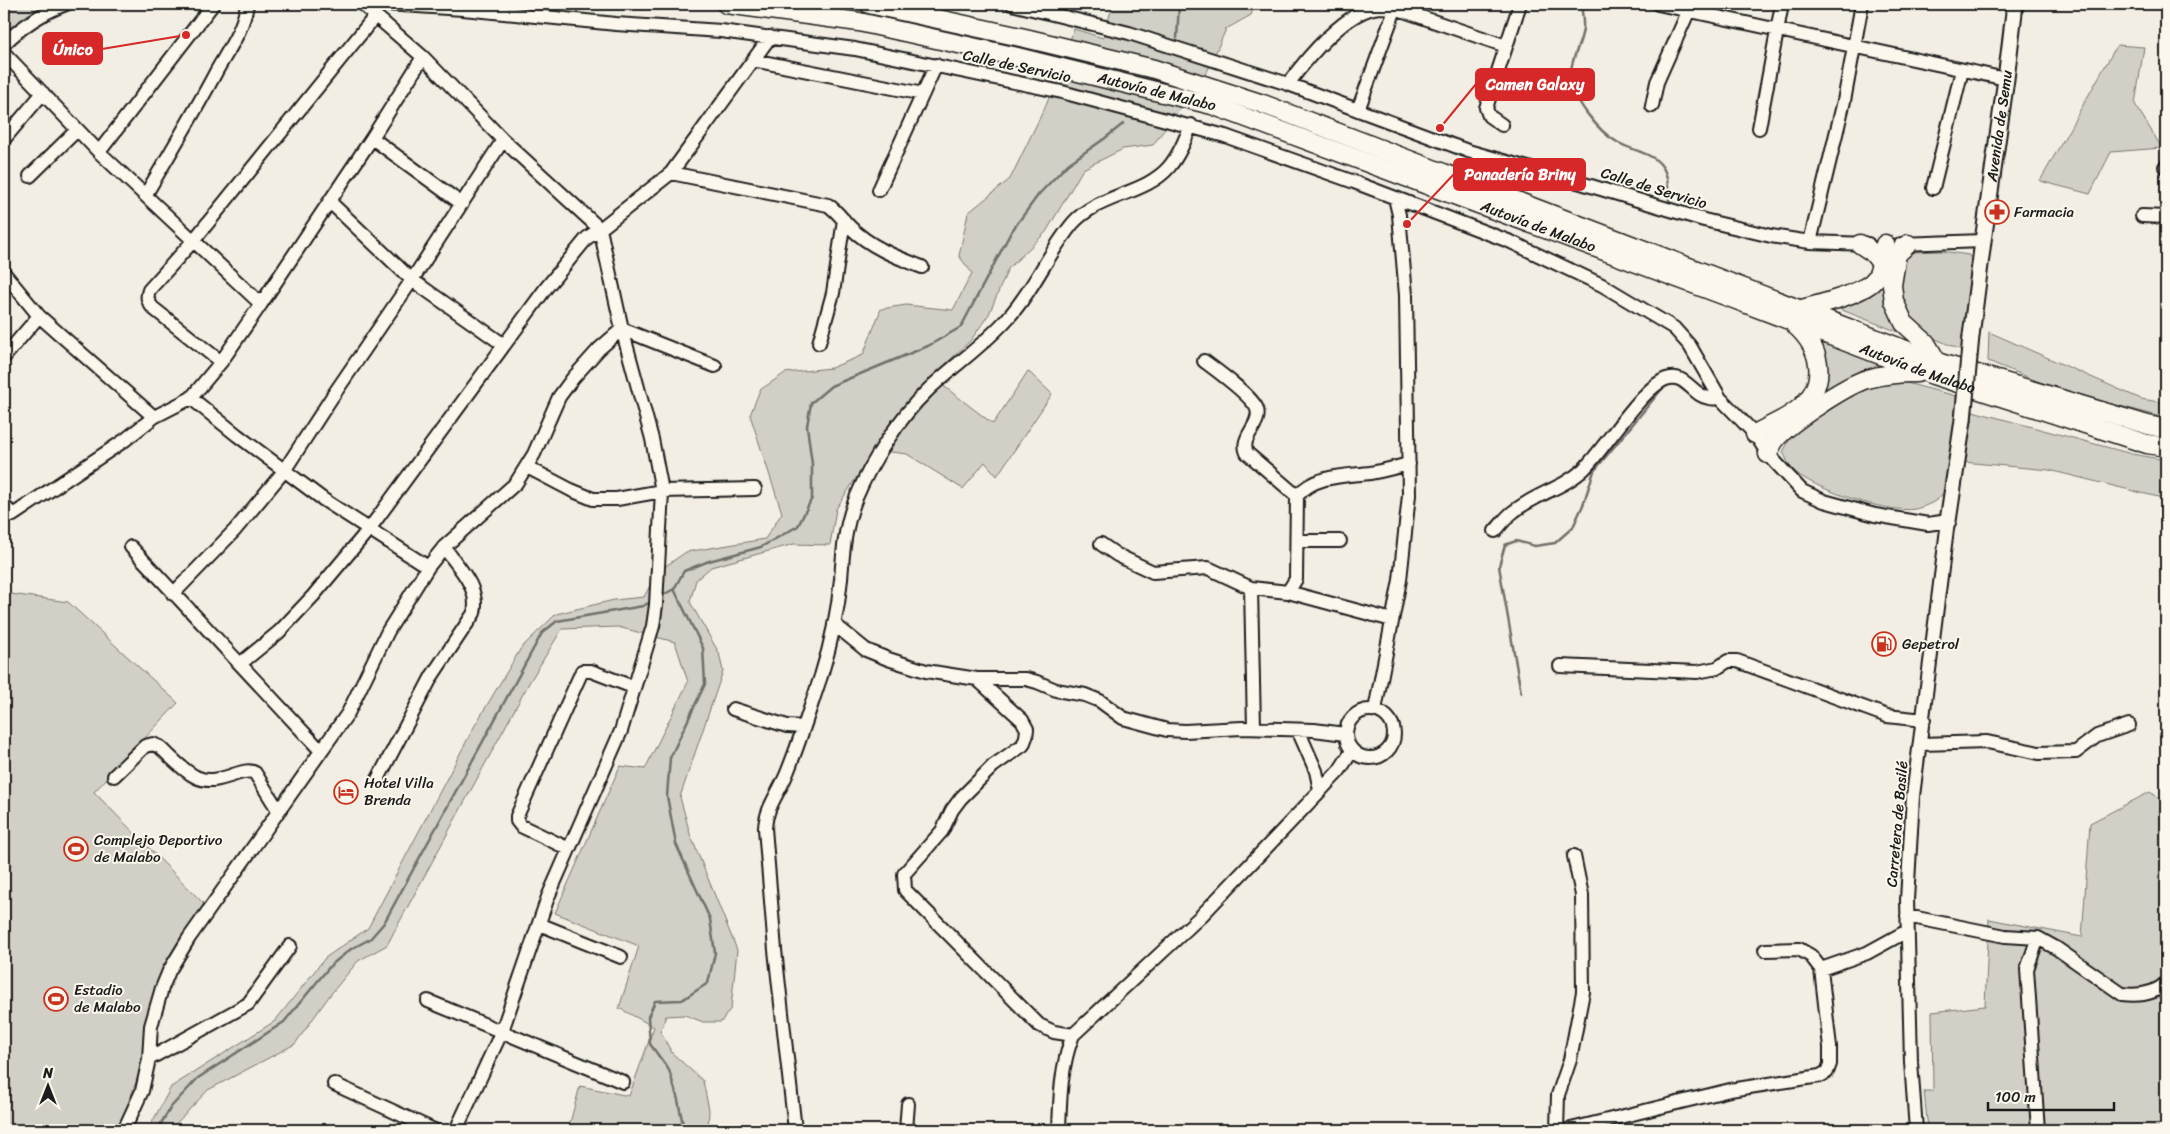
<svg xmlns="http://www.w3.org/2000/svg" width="2170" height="1134" font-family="Sriracha,sans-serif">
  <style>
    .green { fill: #d2cfc6; stroke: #777671 }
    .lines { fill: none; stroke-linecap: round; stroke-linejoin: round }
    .stream { stroke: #716f6b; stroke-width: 2.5 }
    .minor-casing { stroke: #1c1c1c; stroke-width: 16 }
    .major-casing { stroke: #1c1c1c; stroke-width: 19 }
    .highway-casing { stroke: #1c1c1c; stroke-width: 21 }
    .minor { stroke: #fbf7ec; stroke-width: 12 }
    .major { stroke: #fbf7ec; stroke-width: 15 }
    .highway { stroke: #fbf7ec; stroke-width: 18 }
    .major-bridge-casing { stroke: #1c1c1c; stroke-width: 19; stroke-linecap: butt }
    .major-bridge { stroke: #fbf7ec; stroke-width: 15 }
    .labels { text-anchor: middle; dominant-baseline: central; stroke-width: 4; stroke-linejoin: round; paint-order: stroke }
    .street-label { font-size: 15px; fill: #1c1c1c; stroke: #fbf7ec }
    .poi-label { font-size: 15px; fill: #1c1c1c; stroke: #fbf7ec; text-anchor: start }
    .leader { fill: none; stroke: #d62828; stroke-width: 2 }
    .callout-dot { fill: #d62828; stroke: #fbf7ec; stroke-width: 2 }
    .callout { fill: #d62828; stroke: #d62828; stroke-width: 2 }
    .callout-label { font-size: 16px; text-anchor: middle; font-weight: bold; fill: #fff }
  </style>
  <rect width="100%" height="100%" fill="#f2eee4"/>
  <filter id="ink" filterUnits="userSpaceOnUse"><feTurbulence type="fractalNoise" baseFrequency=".02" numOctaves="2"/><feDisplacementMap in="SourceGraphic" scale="10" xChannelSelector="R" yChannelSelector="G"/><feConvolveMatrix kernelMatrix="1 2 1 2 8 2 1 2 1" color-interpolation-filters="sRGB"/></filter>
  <g filter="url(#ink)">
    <path class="green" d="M 4,4 L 56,4 L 4,41 Z
      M 1113,4 L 1255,4 L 1251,15 L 1226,29 L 1208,70 L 1153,145 L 1123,149 L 1083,169 L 1046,232 L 1008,269 L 989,314 L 971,340 L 932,377 L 993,424 L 1028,371 L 1052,394 L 997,476 L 985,462 L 963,489 L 907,454 L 874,450 L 836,509 L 830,545 L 794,544 L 711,567 L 696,580 L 690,602 L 719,653 L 723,671 L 680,797 L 690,834 L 737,950 L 731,1008 L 721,1022 L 703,1022 L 685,1015 L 666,1016 L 660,1031 L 672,1053 L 703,1081 L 709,1110 L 708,1130 L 568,1130 L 580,1086 L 629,1096 L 654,1027 L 619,1008 L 639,946 L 555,913 L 620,766 L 645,769 L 688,682 L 675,642 L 618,627 L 562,629 L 529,683 L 387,945 L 358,961 L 330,995 L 295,1044 L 208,1090 L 170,1130 L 148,1130 L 171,1087 L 275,1021 L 325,958 L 368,928 L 474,727 L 521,648 L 556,614 L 614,600 L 644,597 L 657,572 L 686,552 L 765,539 L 782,513 L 750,415 L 760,390 L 785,373 L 831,368 L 863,355 L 881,309 L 906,305 L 953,310 L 972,273 L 959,256 L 968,213 L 1010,179 L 1047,103 L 1074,29 L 1103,38 Z
      M 2117,45 L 2144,47 L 2135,104 L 2162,148 L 2111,152 L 2090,194 L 2040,181 Z
      M 1941,251 L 1969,255 L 1975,268 L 1963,349 L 1961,350 L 1922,333 L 1907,315 L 1902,300 L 1901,267 L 1906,256 L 1912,252 Z
      M 1891,257 L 1890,298 L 1922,341 L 1821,302 L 1853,297 Z
      M 1989,332 L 2141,399 L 2166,403 L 2166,418 L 2059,390 L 1988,361 Z
      M 1810,335 L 1905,372 L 1807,408 L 1819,389 Z
      M 1899,381 L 1956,396 L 1957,423 L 1969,410 L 2132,454 L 2166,460 L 2166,499 L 2049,470 L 1952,461 C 1950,473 1948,488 1940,497 C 1936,502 1921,508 1915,509 C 1889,514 1811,489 1792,469 C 1788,465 1786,457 1783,452 L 1793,433 L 1858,392 L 1879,383 Z
      M 4,593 L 68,602 L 178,703 L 94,792 L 205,905 L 179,942 L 144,1059 L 125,1113 L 116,1130 L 4,1130 Z
      M 2150,792 L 2166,802 L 2166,1130 L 1928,1130 L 1924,1091 L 1933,1091 L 1932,1012 L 1985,1006 L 1989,919 L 2082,937 L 2090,823 Z"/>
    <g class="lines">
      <path class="stream" d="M 1581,4 C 1582,13 1585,25 1582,34 C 1579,48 1569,64 1571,79 C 1573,100 1599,132 1617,142 C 1630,150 1651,152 1661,165 C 1669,174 1668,190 1669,201
        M 1177,38 L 1179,4
        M 661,596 L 674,589
        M 1521,693 L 1499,566 L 1505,545 L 1516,541 L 1535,546 L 1555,543 L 1573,527 L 1583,505 L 1594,471 L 1661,390
        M 157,1130 L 171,1107 L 198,1078 L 284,1022 L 331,965 L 351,949 L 370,939 L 384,923 L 542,633 L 557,621 L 643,606 L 652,601
        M 684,1130 L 678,1100 L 669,1070 L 650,1044 L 648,1017 L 655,1001 L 682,1000 L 708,983 L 715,953 L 710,919 L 676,844 L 667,796 L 670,758 L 705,684 L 703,648 L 674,589 L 684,571 L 709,561 L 761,547 L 798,526 L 812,498 L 812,464 L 807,426 L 811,403 L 831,386 L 928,346 L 961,327 L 1011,232 L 1039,194 L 1068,164 L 1104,139 L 1123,124"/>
      <g class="minor-casing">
        <path id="minor" d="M 386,4 L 463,9 L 616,24 L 721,31 L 855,49 L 1062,92 L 1225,136 L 1354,182 L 1511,242 L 1602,285 L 1674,328 L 1690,346 L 1720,398 L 1755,434 L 1768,454 L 1802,491 L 1824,501 L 1875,515 L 1928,524 L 1948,521 L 1913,796 L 1907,900 L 1911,1062 L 1916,1130
          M 1012,4 L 1129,33 L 1288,84 L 1468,151 L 1581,183 L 1704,220 L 1771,236 L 1810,242 L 1868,244
          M 1658,4 L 2006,79
          M 4,44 C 22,26 42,13 66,4
          M 4,53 L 99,152 L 261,304 L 221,362 L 191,398
          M 753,60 L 923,94
          M 1288,84 C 1306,59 1347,9 1380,7 C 1385,7 1390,8 1395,8 L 1506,46
          M 1652,106 L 1657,82 L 1689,10
          M 1358,110 L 1397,4
          M 1502,125 L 1489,116 L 1486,108 L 1520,4
          M 1759,128 L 1782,4
          M 372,138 L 462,204
          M 4,139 L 43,93
          M 99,152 L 213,4
          M 2165,167 L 2166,166
          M 671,173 L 828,205 C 837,211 842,219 850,227 C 870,247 896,257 922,267
          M 30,176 L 77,130
          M 1933,188 L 1962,70
          M 879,190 L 936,65
          M 146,194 C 170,153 195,112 217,70 C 229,49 244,28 247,4
          M 330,202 L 412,280 L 504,345
          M 2142,216 L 2166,217
          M 1810,242 L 1844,101 L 1862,4
          M 1901,244 L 1983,241
          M 4,273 L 39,316 L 154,417
          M 261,304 L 372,138 L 423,57
          M 622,329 L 715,366
          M 819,343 L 833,293 L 844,220
          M 4,357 L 39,316
          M 1204,361 C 1216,370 1252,396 1257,409 C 1262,425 1239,437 1247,453 L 1297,496
          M 221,362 L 153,308 C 148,302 146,298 149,290 L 194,240 L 376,15
          M 527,467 L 571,490 L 593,499 L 617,499 L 662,491 L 755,489
          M 4,506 L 13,515 L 125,440 L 154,417 L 191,398 L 237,435 L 324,500 L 428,567
          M 1495,531 C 1501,525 1506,517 1513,512 C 1535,494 1564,488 1584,469 C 1605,448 1642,388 1666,379 C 1686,372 1692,396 1709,398 C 1712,399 1717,398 1720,398
          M 1298,541 L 1340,541
          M 1101,544 L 1117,555 L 1153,572 L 1208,568 L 1251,588
          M 131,547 L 321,751
          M 1288,592 L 1296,579 L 1297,496 C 1314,475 1346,476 1370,473 C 1383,471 1396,467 1409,464
          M 173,594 L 235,530 L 284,471 L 332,397 L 412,280 L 503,140
          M 834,624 L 866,650 L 888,659 L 926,671 L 977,679 L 1026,679 L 1037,682 L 1056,690 L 1085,695 L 1100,701 L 1123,718 L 1167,730 L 1185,731 L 1242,728 L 1314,730 L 1345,734
          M 240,664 L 279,632 L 313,596 L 370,528 L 546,288 L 587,238 L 600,229 L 503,140 L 423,57 L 362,4
          M 1560,666 L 1697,672 L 1717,668 L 1728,661 L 1737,661 L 1887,716 L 1924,720
          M 977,679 L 1022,720 L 1027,729 L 1026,737 L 1023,745 L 993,766 L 961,798 L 952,810 L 942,831 L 904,874 L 905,890 L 1039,1025 L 1054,1032 L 1073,1035
          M 733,709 L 787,726 L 804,727
          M1346 734a24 24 0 1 1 48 0a24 24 0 1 1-48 0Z
          M 1375,710 L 1400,580 L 1409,495 L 1406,295 L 1399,215 L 1395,198
          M 1254,728 L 1251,588 L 1288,592 L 1392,620
          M 1298,730 L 1316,771 L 1320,790
          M 1921,744 L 1987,742 L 2039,753 L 2076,752 L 2097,736 L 2129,725
          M 114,776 L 145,746 L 153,744 L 160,747 C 171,757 182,770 196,777 C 219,788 243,765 255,773 L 278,810
          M 378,779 L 432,676 L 474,613 C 480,587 458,567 444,547
          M 569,849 L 521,826 L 517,821 L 517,816 L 582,671 L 591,671 L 633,687
          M 1907,916 L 2005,936 L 2038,938 L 2056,948 L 2122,994 C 2138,996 2154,995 2166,983
          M 539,924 L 621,957
          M 2038,938 L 2027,969 L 2038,1130
          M 1821,969 L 1867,953 L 1907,931
          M 428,1001 L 623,1082
          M 149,1059 L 248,1004 L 290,946
          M 334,1084 L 434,1130
          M 124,1130 L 142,1091 L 149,1059 L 151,1026 L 162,988 L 169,971 L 189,938 L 348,713 L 388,631 L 428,567 L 444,547 L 516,483 L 534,454 L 559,397 L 573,378 L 599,349 L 622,329
          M 456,1130 L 502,1031 L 548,897 L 621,731 L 653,626 L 656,605 L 662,491 L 652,439 L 622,329 L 600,229 L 671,173 L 770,37
          M 795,1130 L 775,950 L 765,828 C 766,807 779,793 787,773 C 800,741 810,708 821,676 C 831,644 838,611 841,579 C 843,551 845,525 856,498 C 871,462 899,418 927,391 C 953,366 983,346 1007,319 C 1033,291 1048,253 1073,223 C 1099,194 1145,195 1169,167 C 1179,155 1185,140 1191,125
          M 906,1130 L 908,1104
          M 1059,1130 C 1060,1098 1061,1065 1073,1035 L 1202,915 L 1339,771 L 1352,751
          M 1557,1130 L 1558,1095 L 1570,1060 L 1583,992 L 1582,895 L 1574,856
          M 1567,1130 L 1730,1090 L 1820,1076 L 1827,1072 L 1830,1064 L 1830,1047 L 1821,969 L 1811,956 L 1799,949 L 1765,950"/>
      </g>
      <g class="major-casing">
        <g id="major">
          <path id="s1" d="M 1971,336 L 1983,241 L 2006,79 L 2015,4"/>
          <path d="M 1948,521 L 1963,420"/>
        </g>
      </g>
      <g class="highway-casing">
        <g id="highway">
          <path id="s2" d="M 726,4 L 859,22 L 1013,56 L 1212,105 L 1731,298 L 1933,375 L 2147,444 L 2166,447"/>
          <path d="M 869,4 L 1025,38 L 1154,69 L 1263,104 L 1937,362 L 2148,425 L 2166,429"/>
          <path d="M 1860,244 L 1872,252 L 1880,262"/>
          <path d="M 1908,244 L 1897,254 L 1892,285 L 1894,301 L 1904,323 L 1926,343 L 1937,362"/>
          <path d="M 1798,310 C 1817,305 1865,294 1876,278 C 1881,271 1883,253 1885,244"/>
          <path d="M 1755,434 C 1768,426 1783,421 1796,411 C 1829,386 1823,350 1795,325"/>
          <path d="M 1768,454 C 1770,449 1772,444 1775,440 C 1788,423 1847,385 1867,379 C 1884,374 1900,373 1917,373"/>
        </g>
      </g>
      <use href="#minor" class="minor"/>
      <use href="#major" class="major"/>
      <use href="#highway" class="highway"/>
      <g class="major-bridge-casing">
        <path id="major-bridge" d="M 1963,420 L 1971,336"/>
      </g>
      <use href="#major-bridge" class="major-bridge"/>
    </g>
  </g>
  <defs>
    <g id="pharmacy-ring" transform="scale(1.25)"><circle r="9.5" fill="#fbf7ec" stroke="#c8321e" stroke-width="1.5"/><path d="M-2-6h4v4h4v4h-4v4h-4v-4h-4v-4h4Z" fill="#c8321e"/></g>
    <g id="fuel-ring" transform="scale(1.25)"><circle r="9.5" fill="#fbf7ec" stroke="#c8321e" stroke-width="1.5"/><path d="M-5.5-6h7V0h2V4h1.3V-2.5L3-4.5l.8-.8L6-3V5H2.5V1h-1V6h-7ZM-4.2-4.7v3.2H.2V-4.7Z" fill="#c8321e"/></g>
    <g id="hotel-ring" transform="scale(1.25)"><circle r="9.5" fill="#fbf7ec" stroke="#c8321e" stroke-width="1.5"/><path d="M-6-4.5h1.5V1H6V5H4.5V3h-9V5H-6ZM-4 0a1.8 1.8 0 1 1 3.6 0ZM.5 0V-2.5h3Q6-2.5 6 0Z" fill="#c8321e"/></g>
    <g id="stadium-ring" transform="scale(1.25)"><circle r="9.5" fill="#fbf7ec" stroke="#c8321e" stroke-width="1.5"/><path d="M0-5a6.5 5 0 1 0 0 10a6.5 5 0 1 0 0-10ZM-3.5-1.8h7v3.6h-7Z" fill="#c8321e"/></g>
  </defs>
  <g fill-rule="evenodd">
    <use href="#pharmacy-ring" x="1997" y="212"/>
    <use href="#fuel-ring" x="1884" y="644"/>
    <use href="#hotel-ring" x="346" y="792"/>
    <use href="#stadium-ring" x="76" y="849"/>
    <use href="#stadium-ring" x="56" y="999"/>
  </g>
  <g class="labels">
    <g class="street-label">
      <text transform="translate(1017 66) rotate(12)">Calle de Servicio</text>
      <text stroke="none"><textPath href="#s2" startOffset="440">Autovía de Malabo</textPath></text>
      <text stroke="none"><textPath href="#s1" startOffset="212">Avenida de Semu</textPath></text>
      <text transform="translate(1654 188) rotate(17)">Calle de Servicio</text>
      <text stroke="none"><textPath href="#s2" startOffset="845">Autovía de Malabo</textPath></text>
      <text stroke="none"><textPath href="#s2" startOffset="1250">Autovía de Malabo</textPath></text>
      <text transform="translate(1897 824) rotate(-85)">Carretera de Basilé</text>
    </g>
    <g class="poi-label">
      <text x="2014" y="212">Farmacia</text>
      <text x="1902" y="644">Gepetrol</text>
      <text x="364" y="783">Hotel Villa<tspan x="364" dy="17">Brenda</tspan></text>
      <text x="94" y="840">Complejo Deportivo<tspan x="94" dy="17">de Malabo</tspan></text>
      <text x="74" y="990">Estadio<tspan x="74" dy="17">de Malabo</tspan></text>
    </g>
  </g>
  <path class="leader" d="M186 35L102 49M1440 128L1476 84M1407 224L1454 174"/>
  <g class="callout-dot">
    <circle cx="186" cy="35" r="5"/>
    <circle cx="1440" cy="128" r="5"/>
    <circle cx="1407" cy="224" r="5"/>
  </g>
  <g class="callout">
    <rect x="43" y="33" width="59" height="31" rx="5"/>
    <rect x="1476" y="69" width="118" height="31" rx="5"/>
    <rect x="1454" y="159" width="131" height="31" rx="5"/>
  </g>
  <g class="callout-label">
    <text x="73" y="55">Único</text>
    <text x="1535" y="90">Camen Galaxy</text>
    <text x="1520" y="180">Panadería Briny</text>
  </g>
  <rect width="2170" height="1134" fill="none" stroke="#fbf7ec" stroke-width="20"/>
  <rect x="10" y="10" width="2150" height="1114" fill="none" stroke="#1c1c1c" stroke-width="2" filter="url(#ink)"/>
  <g transform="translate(48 1086)" stroke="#fbf7ec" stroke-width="4" paint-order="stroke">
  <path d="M0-4L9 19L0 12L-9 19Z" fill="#1c1c1c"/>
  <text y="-8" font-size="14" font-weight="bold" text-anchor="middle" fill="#1c1c1c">N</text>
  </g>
  <path d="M1988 1102v8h126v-8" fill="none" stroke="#1c1c1c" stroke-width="2.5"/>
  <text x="1995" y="1102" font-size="15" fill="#1c1c1c" stroke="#fbf7ec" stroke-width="4" paint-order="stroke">100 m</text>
</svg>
